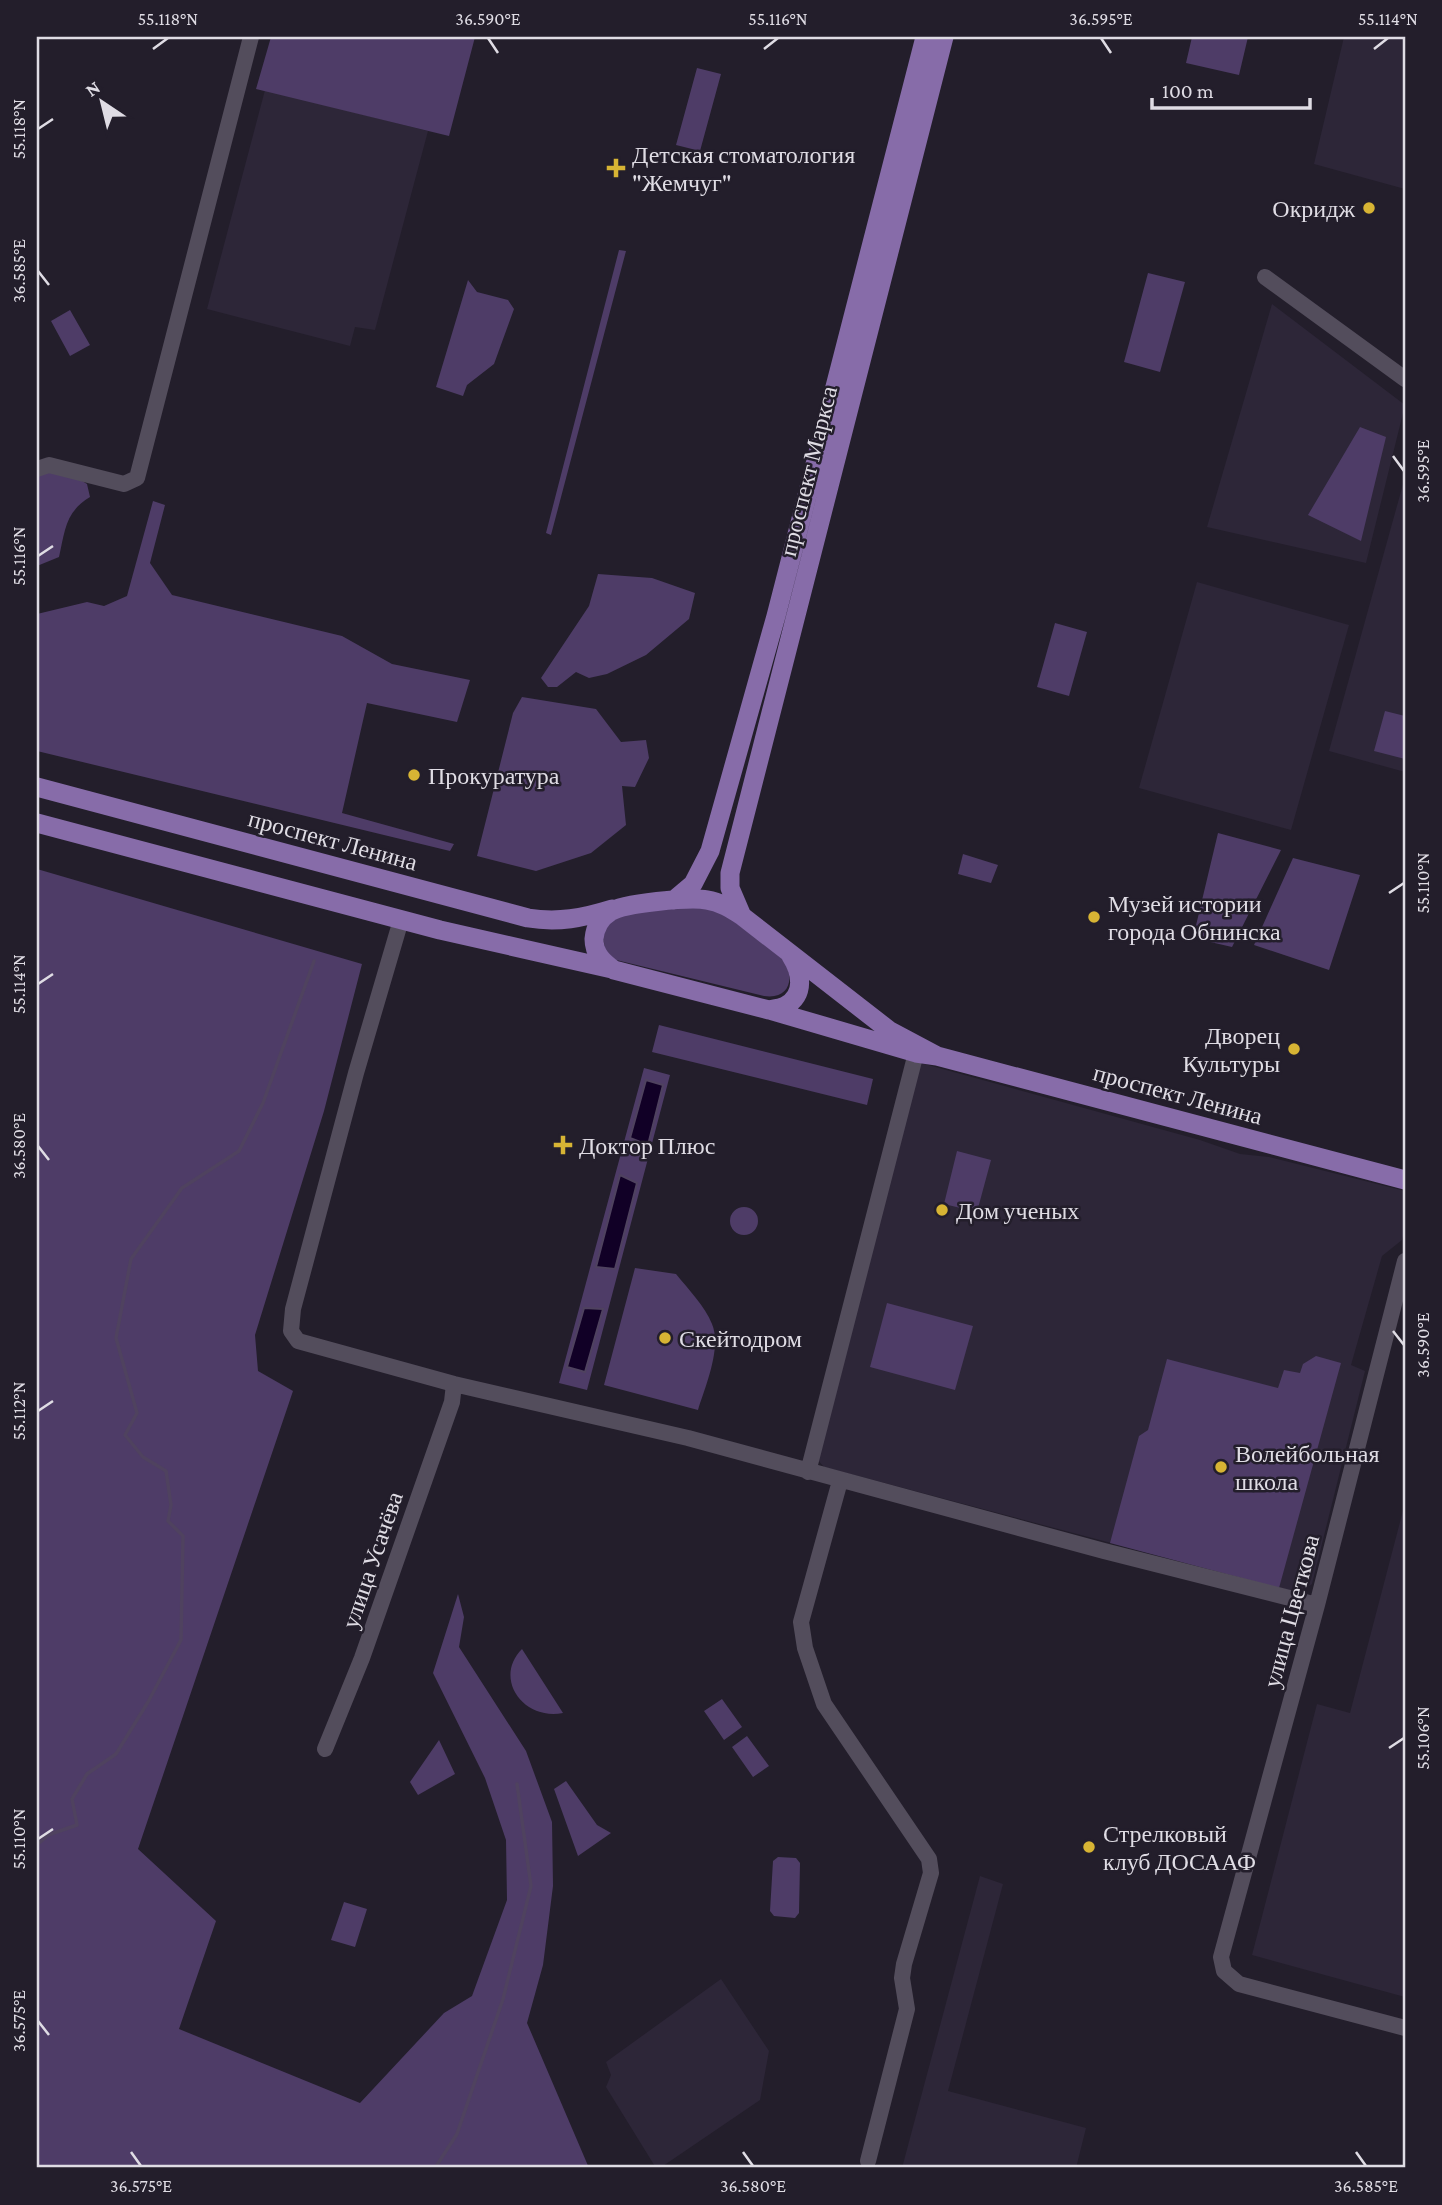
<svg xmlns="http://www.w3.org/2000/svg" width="1442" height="2205" font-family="'Crimson Pro',serif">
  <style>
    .built { fill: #2d2638 }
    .green { fill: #4e3c67 }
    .water { fill: #110026; stroke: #4f425f; stroke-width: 2 }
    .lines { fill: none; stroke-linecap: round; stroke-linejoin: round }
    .stream { stroke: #4f425f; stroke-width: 3.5 }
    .minor { stroke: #534d5c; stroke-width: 16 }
    .major { stroke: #876ca9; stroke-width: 19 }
    .ticks { fill: none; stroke: #dfdce4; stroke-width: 2.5 }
    .poi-dot { fill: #d7b434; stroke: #231e2b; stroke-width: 2.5 }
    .labels { text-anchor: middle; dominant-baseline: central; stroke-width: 5; stroke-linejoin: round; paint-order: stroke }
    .poi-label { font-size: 24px; fill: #dfdce4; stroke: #231e2b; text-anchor: start }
    .street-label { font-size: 24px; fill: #dfdce4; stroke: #231e2b }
    .neatline { fill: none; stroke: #dfdce4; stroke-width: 2.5 }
    .ticks-label { font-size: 18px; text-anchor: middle; fill: #dfdce4 }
  </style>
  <rect width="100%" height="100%" fill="#231e2b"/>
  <path class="built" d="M 1344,37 L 1405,37 L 1405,189 L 1314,164 Z
    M 265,90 L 428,131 L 375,330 L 355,327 L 350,346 L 207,309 Z
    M 1272,304 L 1405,405 L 1366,563 L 1207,527 Z
    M 1405,477 L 1405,772 L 1329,751 Z
    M 1197,582 L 1349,625 L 1291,830 L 1139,788 Z
    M 921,1063 L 1200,1140 L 1240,1154 L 1269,1157 L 1405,1191 L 1405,1228 L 1402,1240 L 1382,1256 L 1351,1365 L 1365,1371 L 1312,1584 L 1300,1593 L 824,1467 L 815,1457 Z
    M 1405,1503 L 1405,1997 L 1252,1955 L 1317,1704 L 1350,1713 Z
    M 980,1876 L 1003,1884 L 948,2091 L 1086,2128 L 1076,2168 L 902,2168 Z
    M 721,1979 L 769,2051 L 760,2100 L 660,2168 L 656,2168 L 606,2087 L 611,2075 L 606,2062 Z"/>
  <path class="green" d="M 271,37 L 475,37 L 449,136 L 256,89 Z
    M 1192,37 L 1248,37 L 1239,75 L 1186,63 Z
    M 697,68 L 721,74 L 700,151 L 676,145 Z
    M 619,250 L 626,251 L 551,535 L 546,533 Z
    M 1148,273 L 1185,282 L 1160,372 L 1124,362 Z
    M 468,280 L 477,292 L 508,300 L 514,309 L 494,364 L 467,385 L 463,396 L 436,387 Z
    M 70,310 L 90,345 L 70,356 L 51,321 Z
    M 1360,427 L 1386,437 L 1361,541 L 1308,515 Z
    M 45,470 L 71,474 L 87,484 L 90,497 C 65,512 65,531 59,557 L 37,566 L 37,475 Z
    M 153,501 L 165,505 L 150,563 L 172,595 L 342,636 L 392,664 L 470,680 L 457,722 L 367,703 L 342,813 L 454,844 L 450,851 L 37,751 L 37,614 L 87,602 L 104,606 L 127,596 Z
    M 598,574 L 652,578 L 695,593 L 689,619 L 646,655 L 607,674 L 589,678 L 576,672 L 557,687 L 548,687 L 541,678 L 589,606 Z
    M 1055,623 L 1087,632 L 1069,696 L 1037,687 Z
    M 522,697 L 596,709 L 621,742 L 646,740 L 649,758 L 635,787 L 622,786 L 626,825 L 591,853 L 536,871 L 477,856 L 513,713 Z
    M 1385,711 L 1405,716 L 1405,759 L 1374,751 Z
    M 1218,833 L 1281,850 L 1232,947 L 1193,938 Z
    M 963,854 L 998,865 L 991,883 L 958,874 Z
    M 1293,858 L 1360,875 L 1329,970 L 1254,945 Z
    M 37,869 L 362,964 L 324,1111 L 255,1335 L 258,1371 L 293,1391 L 138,1849 L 216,1921 L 179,2029 L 360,2103 L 444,2013 L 472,1996 L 507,1900 L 506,1840 L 485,1778 L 433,1673 L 458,1594 L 464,1617 L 459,1647 L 526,1751 L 552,1822 L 553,1886 L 543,1965 L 527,2023 L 589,2168 L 37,2168 Z
    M 703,903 L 721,911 L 781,957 C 796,976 791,1000 764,996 L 612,959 L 606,956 L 602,929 C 621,907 675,907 703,903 Z
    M 659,1025 L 873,1079 L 867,1105 L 652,1052 Z
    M 644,1068 L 670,1075 L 587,1390 L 559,1383 Z
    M 957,1151 L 991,1160 L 977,1212 L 944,1204 Z
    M730 1221a14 14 0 1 1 28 0a14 14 0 1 1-28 0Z
    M 635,1268 L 676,1274 C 688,1289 705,1306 712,1324 C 722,1348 705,1387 698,1410 L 604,1385 Z
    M 887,1303 L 973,1326 L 955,1390 L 870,1367 Z
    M 1316,1356 L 1341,1363 L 1279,1588 L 1110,1543 L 1139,1436 L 1148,1430 L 1167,1359 L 1278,1388 L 1284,1370 L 1300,1373 L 1303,1364 Z
    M 522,1649 L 563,1713 C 523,1721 493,1678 522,1649 Z
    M 722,1699 L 742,1727 L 724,1740 L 704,1711 Z
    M 747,1736 L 769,1766 L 753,1777 L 732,1747 Z
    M 439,1740 L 455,1774 L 418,1795 L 410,1782 Z
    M 566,1781 L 597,1825 L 611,1833 L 578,1856 L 554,1789 Z
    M 778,1857 L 796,1858 L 800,1863 L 799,1913 L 795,1918 L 774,1916 L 770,1911 L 773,1861 Z
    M 344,1902 L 367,1909 L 355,1947 L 331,1940 Z"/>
  <path class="water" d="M 646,1080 L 663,1085 L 648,1145 L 630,1138 Z
    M 620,1175 L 637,1183 L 615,1269 L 596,1267 Z
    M 584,1308 L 603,1309 L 585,1372 L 567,1367 Z"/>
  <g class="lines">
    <path class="stream" d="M 37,1845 L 48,1835 L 77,1825 L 72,1799 L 87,1774 L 116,1754 L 148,1702 L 181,1640 L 183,1536 L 168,1521 L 171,1505 L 166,1471 L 143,1457 L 125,1435 L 137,1413 L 116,1338 L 131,1259 L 182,1188 L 239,1151 L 263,1103 L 314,961
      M 435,2168 L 457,2134 L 503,1999 L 531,1886 L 517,1784"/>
    <path class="minor" d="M 1265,277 L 1405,379
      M 37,469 L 49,465 L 124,484 L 137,478 L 251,37
      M 401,920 L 356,1073 L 293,1309 L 291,1331 L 298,1341 L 454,1384 L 688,1438 L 1104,1551 L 1317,1605
      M 1405,1261 L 1317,1605 L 1221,1957 L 1224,1971 L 1239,1984 L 1405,2028
      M 808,1472 L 916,1053
      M 840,1481 L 801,1622 L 805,1648 L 824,1704 L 929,1859 L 931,1873 L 904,1964 L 902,1978 L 907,2009 L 868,2161
      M 325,1749 L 362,1658 L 452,1402 L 454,1384"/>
    <path class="major" d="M 37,787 L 528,918 C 558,923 583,918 612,909
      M 37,823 L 440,930 L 612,969
      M 674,900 L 693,884 L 710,851 L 776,616 L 925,37
      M 742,916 L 730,888 L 730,873 L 944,37
      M 769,1010 C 774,1009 781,1008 785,1006 C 806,995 801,972 791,956
      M 937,1056 L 890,1031 L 742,916 C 731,909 720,902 707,900 C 690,897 623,903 610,912 C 600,918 595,928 594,939 C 594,954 603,962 614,970 L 769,1010 L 916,1053 L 937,1056 L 1405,1180"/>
  </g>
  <path class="ticks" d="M 488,38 L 498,53M 1101,38 L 1111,53M 153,49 L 168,38M 764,49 L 778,38M 1374,49 L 1388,38M 38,129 L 53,119M 38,271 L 49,285M 1393,456 L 1404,471M 38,556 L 53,546M 1389,893 L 1404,883M 38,984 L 53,974M 38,1146 L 49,1160M 1393,1331 L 1404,1345M 38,1411 L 53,1401M 1389,1748 L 1404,1738M 38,1839 L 53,1829M 38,2021 L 49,2035M 131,2152 L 141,2166M 743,2152 L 753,2166M 1356,2152 L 1366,2166"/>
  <g class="poi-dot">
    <path d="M612.5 157.5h7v7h7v7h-7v7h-7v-7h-7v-7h7z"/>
    <circle cx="1369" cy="208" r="7"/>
    <circle cx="414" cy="775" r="7"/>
    <circle cx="1094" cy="917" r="7"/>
    <circle cx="1294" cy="1049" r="7"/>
    <path d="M559.5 1134.5h7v7h7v7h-7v7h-7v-7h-7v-7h7z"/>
    <circle cx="942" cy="1210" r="7"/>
    <circle cx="665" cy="1338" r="7"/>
    <circle cx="1221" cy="1467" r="7"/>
    <circle cx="1089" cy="1847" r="7"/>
  </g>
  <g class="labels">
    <g class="poi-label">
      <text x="632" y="154">Детская стоматология<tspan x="632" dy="28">"Жемчуг"</tspan></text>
      <text x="1355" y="208" text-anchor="end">Окридж</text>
      <text x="428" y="775">Прокуратура</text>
      <text x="1108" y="903">Музей истории<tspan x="1108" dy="28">города Обнинска</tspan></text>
      <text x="1280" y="1035" text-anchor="end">Дворец<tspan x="1280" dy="28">Культуры</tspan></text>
      <text x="579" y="1145">Доктор Плюс</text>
      <text x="956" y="1210">Дом ученых</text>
      <text x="679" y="1338">Скейтодром</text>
      <text x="1235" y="1453">Волейбольная<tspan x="1235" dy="28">школа</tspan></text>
      <text x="1103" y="1833">Стрелковый<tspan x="1103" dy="28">клуб ДОСААФ</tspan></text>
    </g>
    <g class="street-label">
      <text transform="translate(808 471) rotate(-76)">проспект Маркса</text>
      <text transform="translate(333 840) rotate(15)">проспект Ленина</text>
      <text transform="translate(1178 1094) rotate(15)">проспект Ленина</text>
      <text transform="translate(372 1560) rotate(-71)">улица Усачёва</text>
      <text transform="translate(1291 1611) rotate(-75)">улица Цветкова</text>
    </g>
  </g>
  <rect width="1442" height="2205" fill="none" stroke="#231e2b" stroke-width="77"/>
  <g transform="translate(102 102) rotate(325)" stroke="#231e2b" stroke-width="5" paint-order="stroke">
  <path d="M0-5L12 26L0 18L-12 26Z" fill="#dfdce4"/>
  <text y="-10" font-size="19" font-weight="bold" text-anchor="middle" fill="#dfdce4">N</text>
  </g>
  <path d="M1152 98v10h158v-10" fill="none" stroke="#dfdce4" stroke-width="3.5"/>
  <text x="1162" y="98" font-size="21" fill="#dfdce4" stroke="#231e2b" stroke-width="5" paint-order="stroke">100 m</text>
  <rect x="38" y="38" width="1366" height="2128" class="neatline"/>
  <g class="ticks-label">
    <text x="168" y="25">55.118°N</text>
    <text x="488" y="25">36.590°E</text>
    <text x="778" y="25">55.116°N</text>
    <text x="1101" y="25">36.595°E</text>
    <text x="1388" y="25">55.114°N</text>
    <text transform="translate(19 129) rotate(-90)" y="6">55.118°N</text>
    <text transform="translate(19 271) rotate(-90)" y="6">36.585°E</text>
    <text transform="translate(1423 471) rotate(-90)" y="6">36.595°E</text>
    <text transform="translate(19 556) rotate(-90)" y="6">55.116°N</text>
    <text transform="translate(1423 883) rotate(-90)" y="6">55.110°N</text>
    <text transform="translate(19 984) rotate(-90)" y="6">55.114°N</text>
    <text transform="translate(19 1146) rotate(-90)" y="6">36.580°E</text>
    <text transform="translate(1423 1345) rotate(-90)" y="6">36.590°E</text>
    <text transform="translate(19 1411) rotate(-90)" y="6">55.112°N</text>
    <text transform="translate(1423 1738) rotate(-90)" y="6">55.106°N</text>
    <text transform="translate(19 1839) rotate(-90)" y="6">55.110°N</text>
    <text transform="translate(19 2021) rotate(-90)" y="6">36.575°E</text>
    <text x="141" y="2192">36.575°E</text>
    <text x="753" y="2192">36.580°E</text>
    <text x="1366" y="2192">36.585°E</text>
  </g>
</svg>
